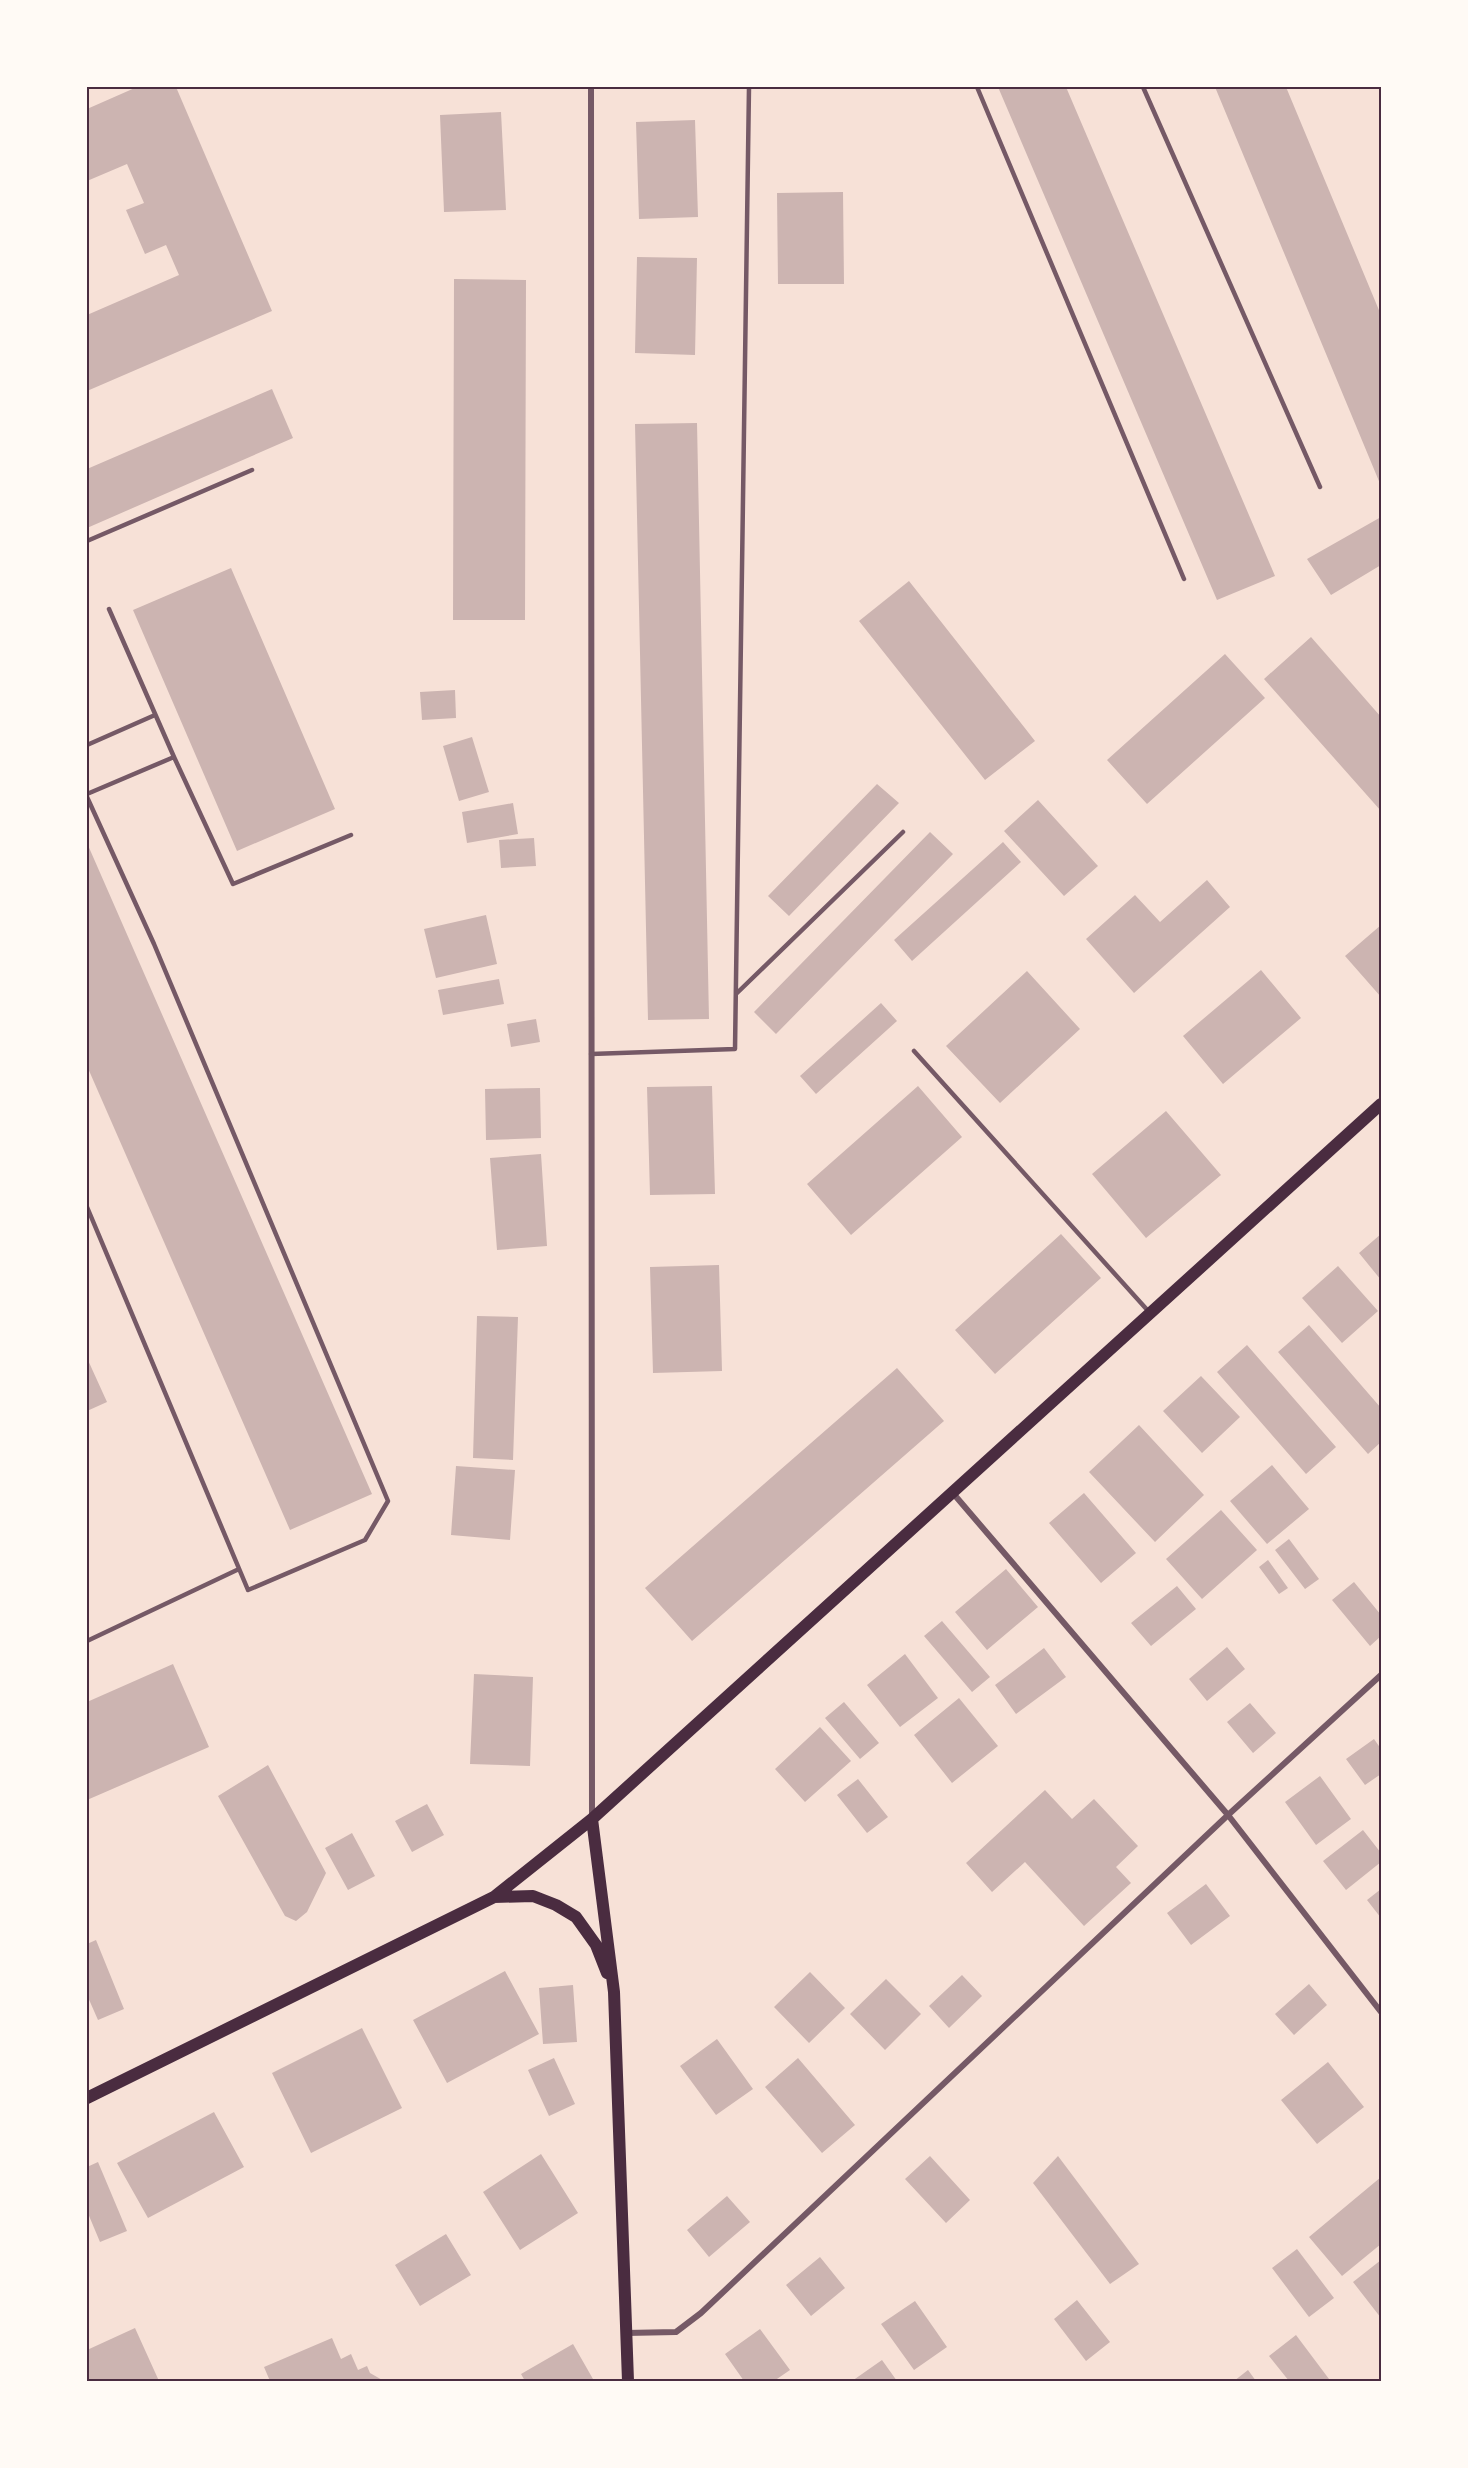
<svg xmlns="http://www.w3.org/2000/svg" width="1468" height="2468" font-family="Raleway,sans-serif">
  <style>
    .building { fill: #ccb4b1 }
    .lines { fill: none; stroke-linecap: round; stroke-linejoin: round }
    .service { stroke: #755966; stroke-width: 4.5 }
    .minor { stroke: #755966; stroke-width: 6 }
    .secondary { stroke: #4a2c40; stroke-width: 12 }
    .neatline { fill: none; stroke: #4a2c40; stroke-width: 2 }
  </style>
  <rect width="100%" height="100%" fill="#f7e1d7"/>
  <path class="building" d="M 137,87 L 176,87 L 272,311 L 87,391 L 87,315 L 179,275 L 166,245 L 145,254 L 126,210 L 144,203 L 127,164 L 87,181 L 87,109 Z
    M 998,87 L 1066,87 L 1275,576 L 1217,600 Z
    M 1215,87 L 1286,87 L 1381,315 L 1381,486 Z
    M 501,112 L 506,210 L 444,212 L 440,115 Z
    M 695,120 L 698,217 L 639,219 L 636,122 Z
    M 843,192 L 844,284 L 778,284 L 777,193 Z
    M 637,257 L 697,258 L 695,355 L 635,353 Z
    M 454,279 L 526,280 L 525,620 L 453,620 Z
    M 272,389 L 293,438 L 87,528 L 87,469 Z
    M 697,423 L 709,1019 L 648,1020 L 635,424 Z
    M 1381,517 L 1381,565 L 1331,595 L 1307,559 Z
    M 231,568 L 335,809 L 237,851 L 133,610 Z
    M 909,581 L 1035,741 L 985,780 L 859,621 Z
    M 1311,637 L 1381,717 L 1381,811 L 1264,679 Z
    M 1225,654 L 1265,698 L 1147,804 L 1107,760 Z
    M 455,690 L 456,718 L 422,720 L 420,692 Z
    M 472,737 L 489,792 L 459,801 L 443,746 Z
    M 877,784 L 899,803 L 789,916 L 768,896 Z
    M 1038,800 L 1098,866 L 1064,896 L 1004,831 Z
    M 513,803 L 518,834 L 467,843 L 462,812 Z
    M 930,832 L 953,854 L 776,1034 L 754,1012 Z
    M 534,838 L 536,866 L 501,868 L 499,840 Z
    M 1003,842 L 1021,862 L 912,961 L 894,940 Z
    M 87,843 L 372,1494 L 290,1530 L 87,1066 Z
    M 1207,880 L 1230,907 L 1134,993 L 1086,939 L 1135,895 L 1160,922 Z
    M 486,915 L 497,964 L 436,978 L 424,929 Z
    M 1381,925 L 1381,997 L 1345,956 Z
    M 1261,970 L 1301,1018 L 1223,1084 L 1183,1036 Z
    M 1027,971 L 1080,1029 L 1000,1103 L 946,1046 Z
    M 499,979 L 504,1004 L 443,1015 L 438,990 Z
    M 881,1003 L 897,1021 L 816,1094 L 800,1076 Z
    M 536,1019 L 540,1042 L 511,1047 L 507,1024 Z
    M 712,1086 L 715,1194 L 650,1195 L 647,1087 Z
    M 918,1086 L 962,1137 L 851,1235 L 807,1184 Z
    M 540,1088 L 541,1138 L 486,1140 L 485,1089 Z
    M 1166,1111 L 1221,1175 L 1146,1238 L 1092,1174 Z
    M 541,1154 L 547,1246 L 497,1250 L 490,1158 Z
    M 1061,1234 L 1101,1278 L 995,1374 L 955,1330 Z
    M 1381,1234 L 1381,1280 L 1359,1253 Z
    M 719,1265 L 722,1371 L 653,1373 L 650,1267 Z
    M 1338,1266 L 1378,1311 L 1342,1343 L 1302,1298 Z
    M 477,1316 L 518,1317 L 513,1460 L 473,1458 Z
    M 1309,1325 L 1381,1408 L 1381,1442 L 1368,1454 L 1278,1352 Z
    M 1247,1345 L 1336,1447 L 1306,1474 L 1217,1372 Z
    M 87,1358 L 107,1402 L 87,1411 Z
    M 897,1368 L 944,1421 L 692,1641 L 645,1588 Z
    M 1201,1376 L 1240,1417 L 1202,1453 L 1163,1411 Z
    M 1139,1425 L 1204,1495 L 1155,1542 L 1089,1472 Z
    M 1272,1465 L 1309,1509 L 1267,1544 L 1230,1501 Z
    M 456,1466 L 515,1470 L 510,1540 L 451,1535 Z
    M 1084,1493 L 1136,1553 L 1101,1583 L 1049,1523 Z
    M 1221,1510 L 1257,1550 L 1202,1599 L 1166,1559 Z
    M 1289,1539 L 1319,1579 L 1305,1589 L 1275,1550 Z
    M 1268,1560 L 1288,1588 L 1279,1594 L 1259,1567 Z
    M 1006,1569 L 1038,1607 L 987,1650 L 955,1612 Z
    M 1354,1582 L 1381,1615 L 1381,1636 L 1370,1646 L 1332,1600 Z
    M 1177,1586 L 1196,1609 L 1151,1646 L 1131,1623 Z
    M 942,1621 L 990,1677 L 972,1692 L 924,1636 Z
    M 1227,1647 L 1245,1669 L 1207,1701 L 1189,1679 Z
    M 1044,1648 L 1066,1677 L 1016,1714 L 995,1685 Z
    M 905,1654 L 938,1698 L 900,1727 L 867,1685 Z
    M 173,1664 L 209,1747 L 87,1800 L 87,1702 Z
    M 474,1674 L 533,1677 L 530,1766 L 470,1764 Z
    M 959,1698 L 998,1746 L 952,1783 L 914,1735 Z
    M 844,1702 L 879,1743 L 860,1759 L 825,1718 Z
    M 1250,1703 L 1276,1733 L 1253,1753 L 1227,1722 Z
    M 820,1727 L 851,1761 L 805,1802 L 775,1769 Z
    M 1374,1739 L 1381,1749 L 1381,1774 L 1365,1785 L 1346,1759 Z
    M 268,1765 L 326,1873 L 307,1912 L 296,1921 L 285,1916 L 218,1796 Z
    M 1320,1776 L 1351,1819 L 1316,1845 L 1285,1802 Z
    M 858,1779 L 888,1817 L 867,1833 L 837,1795 Z
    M 1045,1790 L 1072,1819 L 1094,1799 L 1138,1846 L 1116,1867 L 1131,1883 L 1084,1926 L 1025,1862 L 992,1892 L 966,1863 Z
    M 427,1804 L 444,1835 L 412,1852 L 395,1821 Z
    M 1363,1830 L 1381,1853 L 1381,1862 L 1346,1890 L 1323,1861 Z
    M 352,1833 L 375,1876 L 348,1890 L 325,1848 Z
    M 1206,1884 L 1230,1916 L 1191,1945 L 1167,1913 Z
    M 1381,1889 L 1381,1918 L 1367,1900 Z
    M 96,1940 L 124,2009 L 98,2020 L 87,1995 L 87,1944 Z
    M 505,1971 L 539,2034 L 447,2083 L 413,2020 Z
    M 810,1972 L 845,2008 L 809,2043 L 774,2007 Z
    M 962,1975 L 982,1996 L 949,2028 L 929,2006 Z
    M 886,1979 L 921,2014 L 885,2050 L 850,2014 Z
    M 1309,1984 L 1327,2005 L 1294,2035 L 1275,2014 Z
    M 573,1985 L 577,2042 L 543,2044 L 539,1988 Z
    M 362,2028 L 402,2108 L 311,2153 L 272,2073 Z
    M 717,2039 L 753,2089 L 716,2115 L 680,2066 Z
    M 554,2058 L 575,2104 L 549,2116 L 528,2070 Z
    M 798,2058 L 855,2125 L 822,2153 L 765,2087 Z
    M 1328,2062 L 1364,2107 L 1317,2144 L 1281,2100 Z
    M 214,2112 L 244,2167 L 148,2218 L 117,2163 Z
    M 541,2154 L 578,2213 L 520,2250 L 483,2192 Z
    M 930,2156 L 970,2200 L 946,2223 L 905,2179 Z
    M 1058,2156 L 1139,2264 L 1110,2284 L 1033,2183 Z
    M 98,2162 L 127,2231 L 100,2242 L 87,2211 L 87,2167 Z
    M 1381,2177 L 1381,2244 L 1342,2276 L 1309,2237 Z
    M 727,2196 L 750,2222 L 709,2257 L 687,2230 Z
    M 446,2234 L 471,2275 L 420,2306 L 395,2265 Z
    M 1297,2249 L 1334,2298 L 1309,2317 L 1272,2268 Z
    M 820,2257 L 845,2288 L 811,2316 L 786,2285 Z
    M 1381,2260 L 1381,2318 L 1353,2282 Z
    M 1077,2300 L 1110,2342 L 1086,2361 L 1054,2319 Z
    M 915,2301 L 947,2347 L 914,2370 L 881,2324 Z
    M 135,2328 L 159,2381 L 87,2381 L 87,2350 Z
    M 760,2329 L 790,2370 L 774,2381 L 744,2381 L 725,2354 Z
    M 1296,2335 L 1329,2379 L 1326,2381 L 1289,2381 L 1269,2356 Z
    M 332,2338 L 341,2359 L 351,2354 L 358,2370 L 367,2366 L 370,2373 L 384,2381 L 270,2381 L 264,2367 Z
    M 573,2344 L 593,2379 L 590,2381 L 525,2381 L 521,2374 Z
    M 882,2360 L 897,2381 L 852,2381 Z
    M 1248,2370 L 1256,2381 L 1234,2381 Z"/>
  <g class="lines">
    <path class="service" d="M 977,87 L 1184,579
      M 1143,87 L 1320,487
      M 87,541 L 252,470
      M 87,745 L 155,715
      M 174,757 L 233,884 L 351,835
      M 87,794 L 174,757 L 109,609
      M 87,797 L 154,944 L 388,1501 L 365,1540 L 248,1590 L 87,1207
      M 736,994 L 903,832
      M 914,1051 L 1150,1313
      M 591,1054 L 735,1049 L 749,87
      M 87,1641 L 239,1569"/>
    <path class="minor" d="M 591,87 L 592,1818
      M 952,1492 L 1228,1815 L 1381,2012
      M 626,2333 L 676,2332 L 701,2313 L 1228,1815 L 1381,1675"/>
    <path class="secondary" d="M 592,1819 L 614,1992 L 628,2381
      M 494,1897 L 533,1896 L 556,1905 L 576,1917 L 596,1945 L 607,1973
      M 87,2098 L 494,1897 L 592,1819 L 1381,1104"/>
  </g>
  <rect width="1468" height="2468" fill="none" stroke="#fffaf5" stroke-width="177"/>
  <rect x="88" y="88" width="1292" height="2292" class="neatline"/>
</svg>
